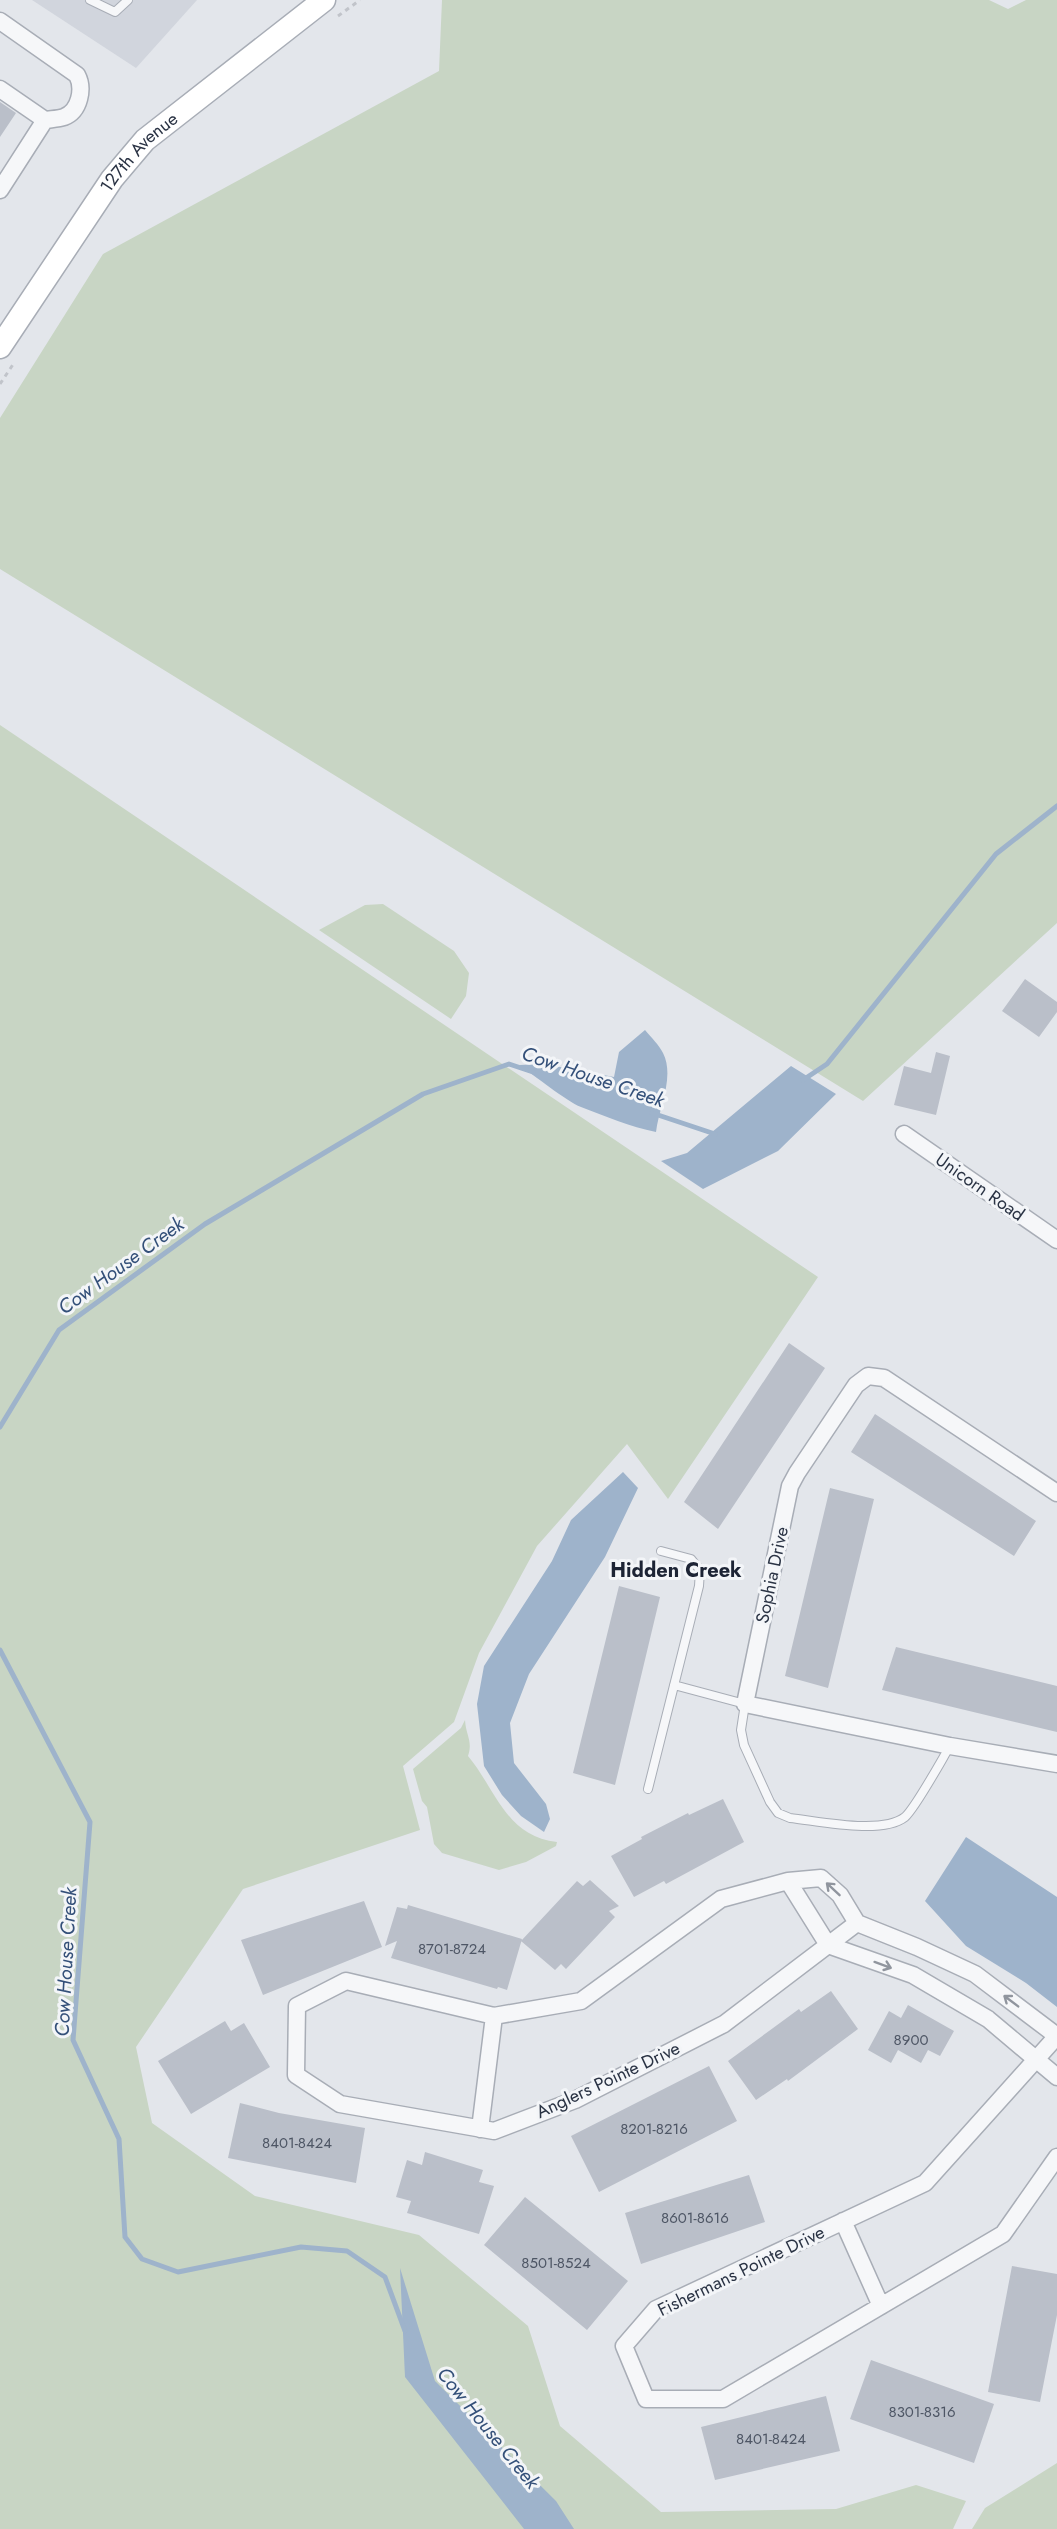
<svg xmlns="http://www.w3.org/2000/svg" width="1057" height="2529" font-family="Jost,sans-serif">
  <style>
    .built { fill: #d1d5dd }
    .green { fill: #c8d5c4 }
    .water { fill: #9eb3cb }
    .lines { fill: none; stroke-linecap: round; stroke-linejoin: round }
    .stream { stroke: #9eb3cb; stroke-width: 5 }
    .building { fill: #babfc9 }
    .lane-casing { stroke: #a8adb6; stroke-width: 10 }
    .street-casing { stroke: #a8adb6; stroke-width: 19 }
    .secondary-casing { stroke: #a8adb6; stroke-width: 25 }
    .path { stroke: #c1c4ca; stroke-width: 3; stroke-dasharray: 4.5 4.5; stroke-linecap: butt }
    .lane { stroke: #f6f7f9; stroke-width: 8 }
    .street { stroke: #f6f7f9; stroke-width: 16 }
    .secondary { stroke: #fff; stroke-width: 22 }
    .oneway { stroke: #90959e }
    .labels { text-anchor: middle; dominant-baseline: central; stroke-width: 6; stroke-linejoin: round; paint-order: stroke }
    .number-label { font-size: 15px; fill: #4e5665 }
    .street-label { font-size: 18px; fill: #2a3344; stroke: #f3f5f8 }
    .water-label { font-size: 20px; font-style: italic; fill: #345079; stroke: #f3f5f8 }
    .neighbourhood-label { font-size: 20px; font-weight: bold; fill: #1d2435; stroke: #f3f5f8 }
  </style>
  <rect width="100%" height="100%" fill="#e3e6eb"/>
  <path class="built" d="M 32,0 L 197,0 L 136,68 Z"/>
  <path class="green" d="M 442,0 L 989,0 L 1008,9 L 1026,0 L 1057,0 L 1057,923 L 863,1101 L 0,569 L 0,418 L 103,254 L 439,71 Z
    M 0,725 L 818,1277 L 668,1499 L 627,1444 L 537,1546 L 479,1653 L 454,1722 L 403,1766 L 420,1830 L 243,1889 L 136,2047 L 152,2123 L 255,2196 L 419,2235 L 528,2326 L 560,2426 L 661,2512 L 836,2509 L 916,2485 L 966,2501 L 953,2529 L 0,2529 Z
    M 383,904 L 454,951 L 469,973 L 466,996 L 451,1019 L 319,930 L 365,905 Z
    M 465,1720 C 466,1736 473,1741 468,1756 C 495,1788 506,1837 557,1842 L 556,1846 L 526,1862 L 499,1870 L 442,1853 L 434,1844 L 427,1807 L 422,1801 L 413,1769 L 461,1728 Z
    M 1057,2463 L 1057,2529 L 972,2529 L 985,2508 Z"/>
  <path class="water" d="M 645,1030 C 651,1037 659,1045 663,1053 C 675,1077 659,1107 656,1132 C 630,1127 605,1116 581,1107 C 566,1101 534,1075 519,1065 L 544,1064 L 614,1077 L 619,1052 Z
    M 791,1066 L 836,1094 L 778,1151 L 703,1189 L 661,1161 L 687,1153 Z
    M 623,1472 L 638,1488 L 605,1557 L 529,1674 L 510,1723 L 514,1763 L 546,1804 L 550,1819 L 544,1832 L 521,1816 L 502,1795 L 484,1766 L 477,1704 L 484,1666 L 552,1561 L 571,1520 Z
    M 966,1837 L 1057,1897 L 1057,2007 L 1026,1983 L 966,1946 L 925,1901 Z
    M 400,2268 L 435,2381 L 556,2501 L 574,2529 L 524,2529 L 405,2377 Z"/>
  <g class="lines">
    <path class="stream" d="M 803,1080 L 827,1064 L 996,854 L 1057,806
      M 652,1113 L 715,1134
      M 0,1427 L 59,1330 L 205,1224 L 423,1094 L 509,1064 L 533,1072
      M 0,1650 L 90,1822 L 73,2040 L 119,2139 L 125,2237 L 142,2259 L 178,2272 L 301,2247 L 347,2251 L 385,2277 L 405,2331"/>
  </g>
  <path class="building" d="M 0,102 L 16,113 L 0,137 Z
    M 1025,979 L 1057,1002 L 1057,1012 L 1039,1037 L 1002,1011 Z
    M 936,1052 L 950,1056 L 936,1115 L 894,1105 L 904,1066 L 931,1073 Z
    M 789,1343 L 825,1368 L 718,1529 L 684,1502 Z
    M 875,1414 L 1036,1521 L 1014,1556 L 851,1452 Z
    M 830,1488 L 874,1499 L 828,1688 L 785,1676 Z
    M 619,1586 L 660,1597 L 615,1785 L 573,1773 Z
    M 896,1647 L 1057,1686 L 1057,1732 L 882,1690 Z
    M 723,1799 L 744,1842 L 666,1884 L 664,1881 L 634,1897 L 611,1856 L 642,1839 L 641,1837 L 688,1813 L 689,1815 Z
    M 590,1880 L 619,1906 L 609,1911 L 615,1917 L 566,1969 L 561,1964 L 555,1970 L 521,1941 L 577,1881 L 583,1886 Z
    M 364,1901 L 382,1947 L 263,1995 L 241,1940 Z
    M 408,1905 L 522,1939 L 507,1990 L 498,1987 L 497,1989 L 391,1958 L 397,1941 L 385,1946 L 397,1907 L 407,1909 Z
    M 831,1991 L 858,2029 L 788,2081 L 787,2079 L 756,2100 L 728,2061 L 799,2009 L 801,2012 Z
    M 908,2005 L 954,2031 L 940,2056 L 928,2050 L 921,2063 L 898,2050 L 891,2063 L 868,2050 L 889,2011 L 901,2018 Z
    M 225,2021 L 231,2031 L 244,2023 L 270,2067 L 191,2114 L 158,2061 Z
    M 709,2066 L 737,2121 L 599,2192 L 571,2136 Z
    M 240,2103 L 279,2113 L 365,2128 L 356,2183 L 228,2158 Z
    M 425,2152 L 483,2170 L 479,2182 L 494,2186 L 479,2234 L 407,2213 L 411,2201 L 396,2197 L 407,2160 L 422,2165 Z
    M 749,2175 L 765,2222 L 641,2264 L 625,2213 Z
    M 525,2197 L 628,2281 L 587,2330 L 484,2245 Z
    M 1012,2266 L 1057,2274 L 1057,2315 L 1040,2402 L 988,2392 Z
    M 871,2360 L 994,2404 L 974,2463 L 850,2419 Z
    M 826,2396 L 840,2451 L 715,2480 L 701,2427 Z"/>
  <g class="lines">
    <g class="lane-casing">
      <path id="lane" d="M 90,0 L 115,12 L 128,0
        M 674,1685 L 745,1704 L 741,1730 L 744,1745 L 770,1802 L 778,1813 L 790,1818 C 819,1821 882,1835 905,1817 C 916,1807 941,1761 950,1746
        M 648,1789 L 699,1586 L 700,1570 L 691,1559 L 661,1551"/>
    </g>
    <g class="street-casing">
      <path id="street" d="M 0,21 L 77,75 C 84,88 80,111 64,117 C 58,119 51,119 45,120 L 0,89
        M 0,190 L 45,120
        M 904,1134 L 1057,1240
        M 1057,1493 L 884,1378 L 868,1376 L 856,1385 L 797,1473 L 790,1486 L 745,1704 L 950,1746 L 1057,1764
        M 788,1881 L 828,1945
        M 857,1923 L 724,2024 L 575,2100 L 494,2131 L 340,2104 L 296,2075 L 297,2006 L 346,1981 L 494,2016 L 581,2001 L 721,1899 L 788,1881 L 821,1878 L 840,1895 L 857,1923 L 917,1947 L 975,1974 L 1057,2036
        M 828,1945 L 913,1975 L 988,2019 L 1057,2077
        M 1057,2036 L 925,2183 L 656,2309 L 624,2346 L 646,2399 L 723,2399 L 1003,2234 L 1057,2157
        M 480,2129 L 494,2016
        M 843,2221 L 881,2306"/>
    </g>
    <g class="secondary-casing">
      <g id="secondary">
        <path id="s1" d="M 0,347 L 112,179 L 145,140 L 324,0"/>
      </g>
    </g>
    <path class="path" d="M 338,16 L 360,0
      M 0,384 L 14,363"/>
    <use href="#lane" class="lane"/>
    <use href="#street" class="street"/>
    <use href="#secondary" class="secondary"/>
  </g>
  <defs><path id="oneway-shaft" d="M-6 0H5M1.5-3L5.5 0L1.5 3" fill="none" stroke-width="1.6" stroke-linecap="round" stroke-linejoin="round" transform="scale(1.5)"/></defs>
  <g class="oneway">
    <use href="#oneway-shaft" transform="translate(833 1889) rotate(-137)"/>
    <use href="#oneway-shaft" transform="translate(883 1965) rotate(20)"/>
    <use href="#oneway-shaft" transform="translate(1011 2001) rotate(-143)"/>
  </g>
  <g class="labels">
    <g class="number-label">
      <text x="452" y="1949">8701-8724</text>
      <text x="911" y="2040">8900</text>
      <text x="654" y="2129">8201-8216</text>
      <text x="297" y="2143">8401-8424</text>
      <text x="695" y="2218">8601-8616</text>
      <text x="556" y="2263">8501-8524</text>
      <text x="922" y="2412">8301-8316</text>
      <text x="771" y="2439">8401-8424</text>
    </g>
    <g class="street-label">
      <text stroke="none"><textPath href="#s1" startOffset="240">127th Avenue</textPath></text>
      <text transform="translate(980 1187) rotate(35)">Unicorn Road</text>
      <text transform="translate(772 1575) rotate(-78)">Sophia Drive</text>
      <text transform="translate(608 2080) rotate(-25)">Anglers Pointe Drive</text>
      <text transform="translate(741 2271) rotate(-26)">Fishermans Pointe Drive</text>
    </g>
    <g class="water-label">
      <text transform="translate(593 1077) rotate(19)">Cow House Creek</text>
      <text transform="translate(121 1266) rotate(-36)">Cow House Creek</text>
      <text transform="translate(66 1962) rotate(-87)">Cow House Creek</text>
      <text transform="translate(488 2428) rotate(51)">Cow House Creek</text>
    </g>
    <g class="neighbourhood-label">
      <text x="676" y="1570">Hidden Creek</text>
    </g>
  </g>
</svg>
